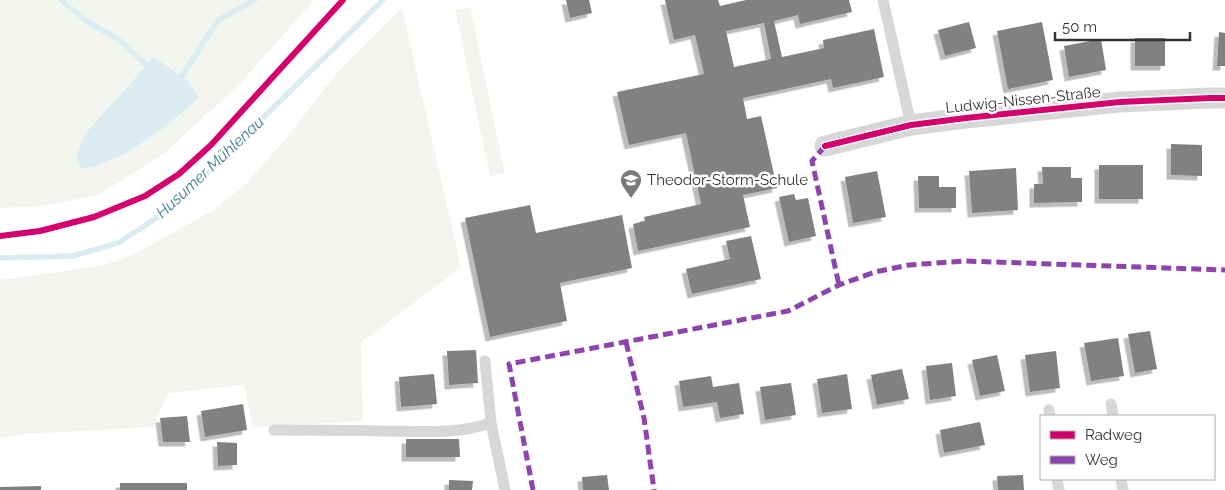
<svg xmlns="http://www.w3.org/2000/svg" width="1225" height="490" font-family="Raleway,sans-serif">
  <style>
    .green { fill: #f2f5ed; fill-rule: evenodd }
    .water { fill: #dbebf2 }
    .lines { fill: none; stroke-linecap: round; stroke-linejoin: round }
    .stream { stroke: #dbebf2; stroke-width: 5.5 }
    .building { fill: #818181; fill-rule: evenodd; filter: url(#shadow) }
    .lane { stroke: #d7d7d7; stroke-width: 11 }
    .street { stroke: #d7d7d7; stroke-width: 21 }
    .quiet { stroke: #8e44ad; stroke-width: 5; stroke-dasharray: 10 5; stroke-linecap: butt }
    .cycleway-casing { stroke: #fff; stroke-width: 9 }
    .cycleway { stroke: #d6006c; stroke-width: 6 }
    .labels { text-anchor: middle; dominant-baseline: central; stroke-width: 5; stroke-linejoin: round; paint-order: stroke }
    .street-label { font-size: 15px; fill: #333; stroke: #fff }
    .poi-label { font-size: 15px; fill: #333; stroke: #fff; text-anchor: start }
    .water-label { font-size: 16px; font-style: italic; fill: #3d7e98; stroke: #fff }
  </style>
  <defs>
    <filter id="shadow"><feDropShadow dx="-4.5" dy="4.5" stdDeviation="0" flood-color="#0004"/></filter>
  </defs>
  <rect width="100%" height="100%" fill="#fff"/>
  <path class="green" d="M 0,0 L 314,0 L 240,84 L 165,153 L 98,195 L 42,206 L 0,208 ZM 154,57 L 187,80 L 199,98 L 161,130 L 125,154 L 85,134 Z
    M 470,7 L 505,173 L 490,176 L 455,10 Z
    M 402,8 L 461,267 L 361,343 L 363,421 L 253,427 L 244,385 L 168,393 L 153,427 L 27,434 L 0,438 L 0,279 L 17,278 L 104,265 L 132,255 L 212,211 L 246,184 L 286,138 L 338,72 Z"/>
  <path class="water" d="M 154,57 L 187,80 L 199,98 L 161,130 L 125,154 L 93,167 L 80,168 L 76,156 L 85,134 Z"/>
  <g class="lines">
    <path class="stream" d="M 61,0 L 86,21 L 118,39 L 147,65
      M 182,76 L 218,20 L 255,0
      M 0,258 L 73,256 L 118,243 L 169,210 L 383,0"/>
  </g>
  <path class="building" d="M 566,0 L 589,0 L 592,13 L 570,18 Z
    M 665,0 L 718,0 L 720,6 L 746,0 L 849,0 L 852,12 L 800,24 L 798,15 L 774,21 L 782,57 L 824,48 L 823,40 L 874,29 L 884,77 L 833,88 L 831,79 L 743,98 L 747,119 L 761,116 L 777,188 L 743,195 L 750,227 L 638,251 L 633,224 L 645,221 L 644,217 L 701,204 L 686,133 L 629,145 L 617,92 L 704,74 L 695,35 L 674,40 ZM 764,23 L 771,59 L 734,67 L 726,31 Z
    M 969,22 L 976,48 L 945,56 L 938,30 Z
    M 1042,22 L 1053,80 L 1008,89 L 997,31 Z
    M 1219,32 L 1225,33 L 1225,66 L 1217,66 Z
    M 1135,38 L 1165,38 L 1165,66 L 1135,66 Z
    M 1101,39 L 1106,70 L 1069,77 L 1064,46 Z
    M 1171,144 L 1202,145 L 1202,176 L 1171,175 Z
    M 1099,165 L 1143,165 L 1143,199 L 1099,199 Z
    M 1042,167 L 1071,167 L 1071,178 L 1082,178 L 1082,202 L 1034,203 L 1034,184 L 1043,184 Z
    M 1016,168 L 1018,210 L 972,213 L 969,171 Z
    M 877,171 L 886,217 L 853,223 L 845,177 Z
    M 918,176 L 939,176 L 939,187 L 956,187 L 956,208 L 919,208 Z
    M 794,194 L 796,200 L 808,198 L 816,236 L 789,242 L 779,197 Z
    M 530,205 L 536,233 L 622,215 L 632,268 L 560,283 L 567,321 L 490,337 L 465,218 Z
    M 751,236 L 761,279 L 692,294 L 686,269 L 730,259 L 726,241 Z
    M 1150,331 L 1157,369 L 1135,373 L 1128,334 Z
    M 1118,338 L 1124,376 L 1091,381 L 1084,343 Z
    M 476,350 L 478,383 L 449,385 L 447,351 Z
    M 1056,351 L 1060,388 L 1030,392 L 1025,355 Z
    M 997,355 L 1005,391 L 980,396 L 972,360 Z
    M 952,363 L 956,396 L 930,400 L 926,366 Z
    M 902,369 L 909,399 L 877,405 L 871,375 Z
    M 434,374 L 437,404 L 401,407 L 399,377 Z
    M 847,374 L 852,409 L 822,413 L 817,379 Z
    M 711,376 L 713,387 L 739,383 L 744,414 L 720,418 L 717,402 L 683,407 L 679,381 Z
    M 791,383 L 796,415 L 765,420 L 760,387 Z
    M 243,404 L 247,430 L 205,437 L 201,411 Z
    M 187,416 L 190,442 L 163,442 L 160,418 Z
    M 980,422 L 985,445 L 944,453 L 940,430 Z
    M 406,439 L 459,439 L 460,457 L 406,457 Z
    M 217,442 L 237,443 L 237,465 L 218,466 Z
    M 607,475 L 609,490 L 583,490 L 582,477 Z
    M 1023,475 L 1024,490 L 998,490 L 997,476 Z
    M 449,480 L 473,481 L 472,490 L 449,490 Z
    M 120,483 L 187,483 L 187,490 L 120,490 Z
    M 41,486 L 41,490 L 0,490 L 0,487 Z"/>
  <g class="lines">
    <path class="lane" d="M 883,0 L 911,125
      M 485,361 L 491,423 L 505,490
      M 1111,404 L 1113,416
      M 1049,410 L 1050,416
      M 274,430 C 310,430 345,430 381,431 C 419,431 455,435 491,423
      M 1057,479 L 1059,490
      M 1121,479 L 1123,490"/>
    <path class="street" d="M 825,146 L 911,125 L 966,118 L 1120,102 L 1210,98 L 1225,98"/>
    <path class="quiet" d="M 825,146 L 812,161 L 839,285
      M 626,342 L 644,418 L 654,490
      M 533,490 L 509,364 L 788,311 L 839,285 L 875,272 L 909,265 L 965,261 L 1225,270"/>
    <g class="cycleway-casing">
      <path id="cycleway" d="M 825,146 L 911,125 L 966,118 L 1120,102 L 1210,98 L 1225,98
        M 0,236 L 40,231 L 94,217 L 145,196 L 179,174 L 211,145 L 343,0"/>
    </g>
    <use href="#cycleway" class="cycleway"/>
  </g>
  <defs>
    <g id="school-pin" transform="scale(1.125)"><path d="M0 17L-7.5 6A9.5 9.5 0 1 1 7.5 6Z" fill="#7a7a7a" stroke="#fff"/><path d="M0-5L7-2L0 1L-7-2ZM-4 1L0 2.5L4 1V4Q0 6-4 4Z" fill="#fff"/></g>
  </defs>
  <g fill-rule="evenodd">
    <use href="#school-pin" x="631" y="180"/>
  </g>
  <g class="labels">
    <g class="street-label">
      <text transform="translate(1023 100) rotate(-6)">Ludwig-Nissen-Straße</text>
    </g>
    <g class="poi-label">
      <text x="647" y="180">Theodor-Storm-Schule</text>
    </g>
    <g class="water-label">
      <text transform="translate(210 167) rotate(-43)">Husumer Mühlenau</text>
    </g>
  </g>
  <rect x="1040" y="415" width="175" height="65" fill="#ffffff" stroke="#adadad"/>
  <rect x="1050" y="431" width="25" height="8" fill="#d6006c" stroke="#adadad"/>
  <text x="1085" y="440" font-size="15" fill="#333333">Radweg</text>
  <rect x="1050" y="456" width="25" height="8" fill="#8e44ad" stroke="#adadad"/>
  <text x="1085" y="465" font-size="15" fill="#333333">Weg</text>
  <path d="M1055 32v8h135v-8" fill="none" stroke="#333333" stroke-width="2.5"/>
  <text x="1062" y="32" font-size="15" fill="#333333" stroke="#ffffff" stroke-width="4" paint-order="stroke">50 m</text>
</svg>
